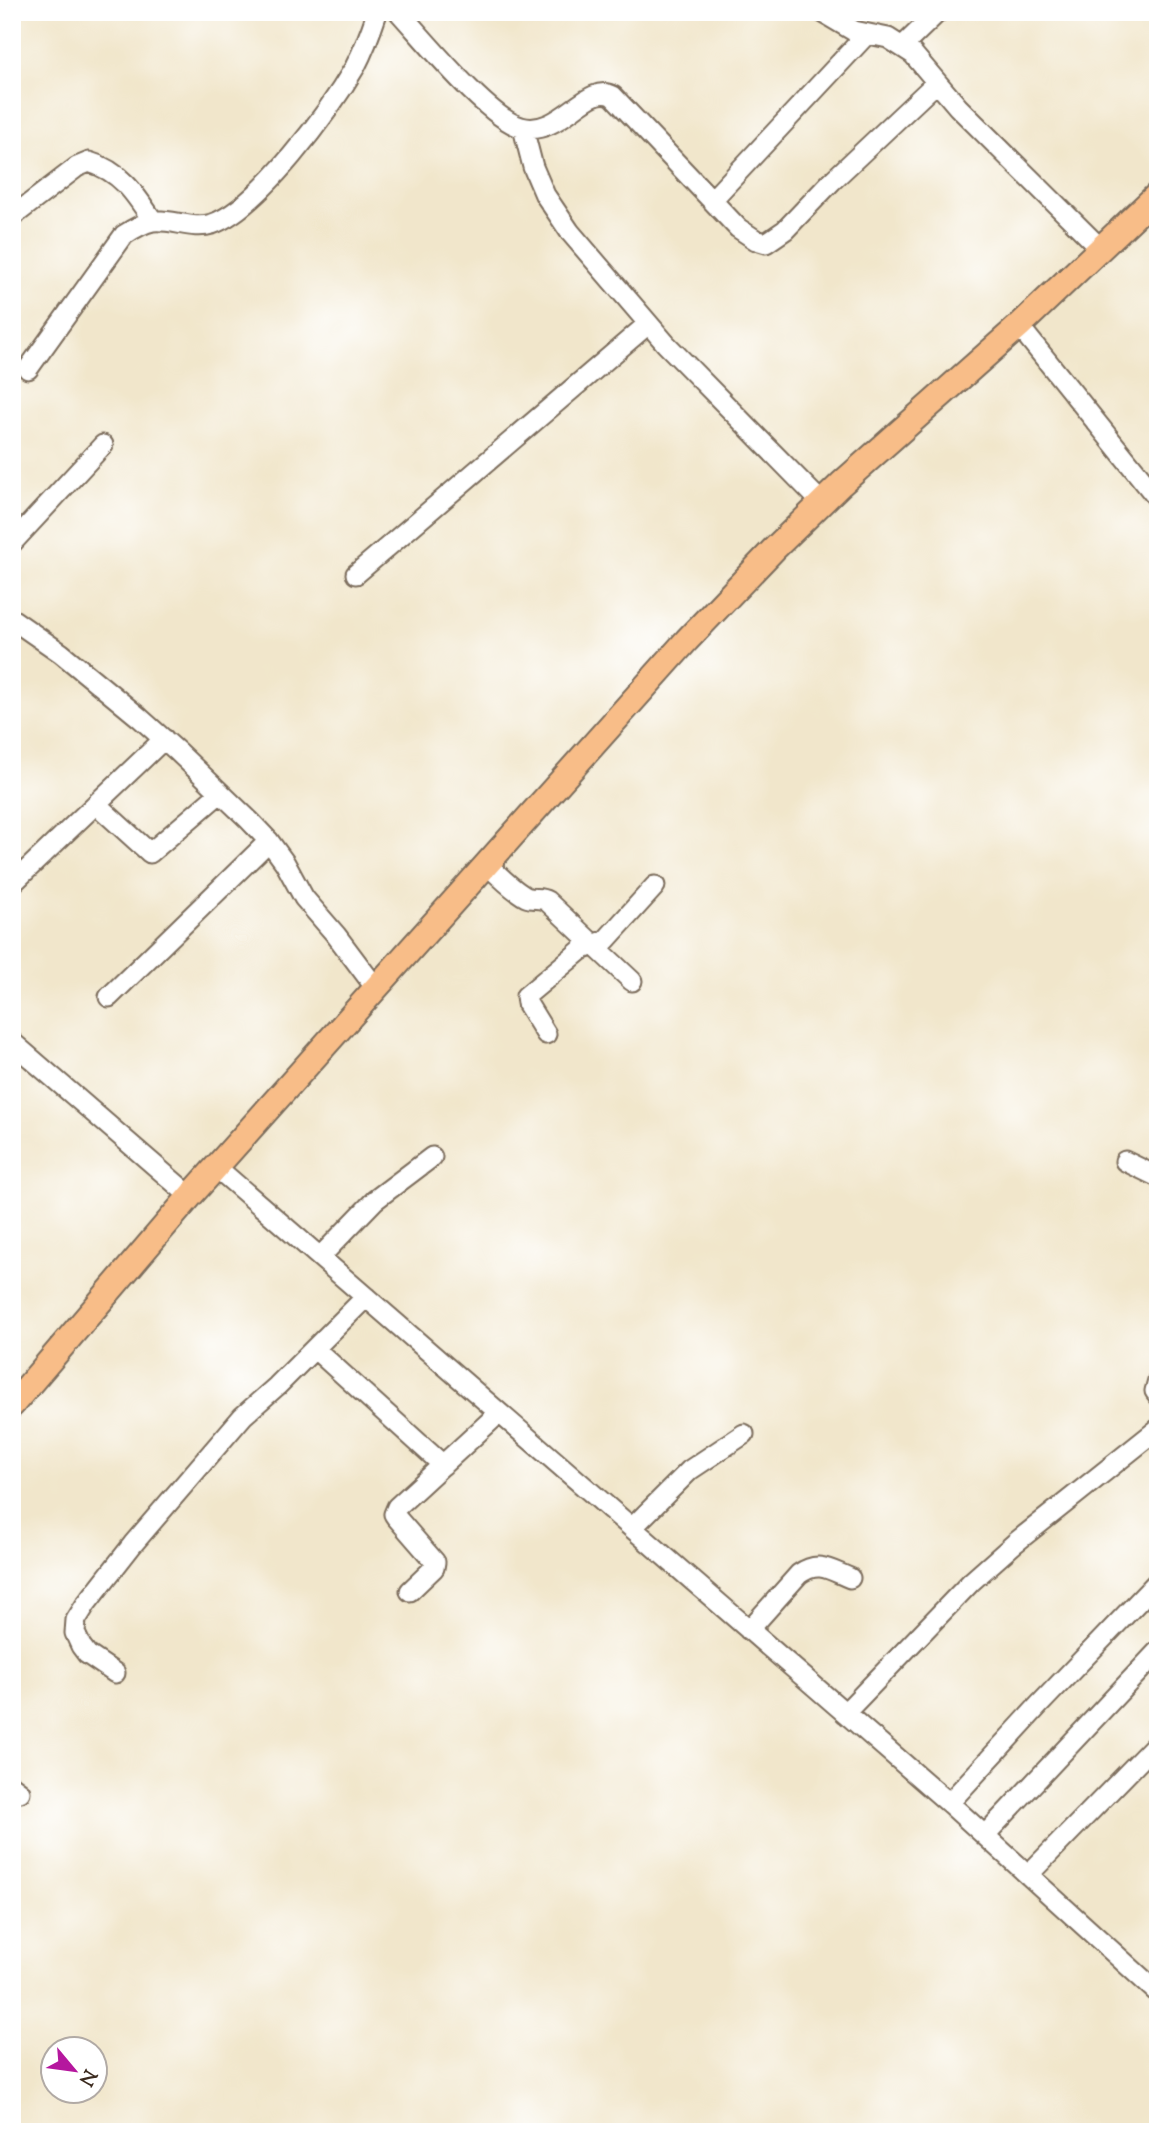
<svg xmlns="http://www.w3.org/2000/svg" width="1170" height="2144" font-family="'Sorts Mill Goudy',serif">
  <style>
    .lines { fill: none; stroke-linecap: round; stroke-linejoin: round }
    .minor-casing { stroke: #7b6c5b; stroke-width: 23 }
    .major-casing { stroke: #7b6c5b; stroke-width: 28 }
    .minor { stroke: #fff; stroke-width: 19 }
    .major { stroke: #f8bd88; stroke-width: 24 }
  </style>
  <rect width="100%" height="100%" fill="#fff"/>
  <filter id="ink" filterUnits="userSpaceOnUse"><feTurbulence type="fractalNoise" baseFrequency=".0143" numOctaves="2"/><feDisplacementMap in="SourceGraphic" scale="14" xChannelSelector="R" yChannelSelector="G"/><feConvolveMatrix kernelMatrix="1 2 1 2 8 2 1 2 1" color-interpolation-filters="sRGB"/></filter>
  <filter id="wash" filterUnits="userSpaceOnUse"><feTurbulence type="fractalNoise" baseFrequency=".00686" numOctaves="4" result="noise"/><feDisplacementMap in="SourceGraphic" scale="28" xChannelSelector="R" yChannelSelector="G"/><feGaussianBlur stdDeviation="1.57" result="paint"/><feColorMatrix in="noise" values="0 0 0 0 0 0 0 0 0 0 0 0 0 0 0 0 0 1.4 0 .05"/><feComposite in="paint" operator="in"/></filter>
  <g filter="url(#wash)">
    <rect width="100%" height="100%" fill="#f1e6cb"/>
  </g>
  <g filter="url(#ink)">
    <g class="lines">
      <g class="minor-casing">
        <path id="minor" d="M 399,12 C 424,39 489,119 521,127 C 560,138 587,81 613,96 L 738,228 L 756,240 L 766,243 L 785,230 L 832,181 L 936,83
          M 822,12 L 854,31 L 888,38 L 913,54 L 958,107 L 1100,248
          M 903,46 L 938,12
          M 523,128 L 533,167 L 545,195 L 570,232 L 666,344 L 822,503
          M 712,200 L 867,34
          M 12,217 L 77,167 L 89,162 C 121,171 136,195 153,221
          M 1019,326 L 1158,499
          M 28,369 L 124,235 C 133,229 143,223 153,221 C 173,219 193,230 212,224 C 259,208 330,110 355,67 C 364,50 371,31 377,13
          M 12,543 L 103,445
          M 356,574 L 648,324
          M 12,619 L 61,653 L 140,718 L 177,751 L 249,820 L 269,841 L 285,863 L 304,898 L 336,935 L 375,987
          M 96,804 L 150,853 L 220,793
          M 486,864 C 499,875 512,890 526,897 C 533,900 540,897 547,901 L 632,981
          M 12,884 L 164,739
          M 109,997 L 269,841
          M 546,1034 L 527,1003 L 526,996 L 581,950 L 606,940 L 655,886
          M 12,1042 L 190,1196
          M 1125,1161 L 1158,1177
          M 216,1167 L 949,1803 L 1158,1993
          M 320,1257 L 375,1200 L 432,1157
          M 315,1349 L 443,1465
          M 1158,1380 L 1155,1391 L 1158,1395
          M 632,1528 L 690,1470 L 744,1434
          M 410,1591 L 434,1568 L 435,1562 L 396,1517 L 394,1514 L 397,1507 L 499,1413
          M 749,1630 L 799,1574 C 819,1560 830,1570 850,1578
          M 115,1673 L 87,1654 L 81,1646 L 75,1633 L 76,1620 L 86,1604 L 133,1544 L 243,1416 L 277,1386 L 366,1297
          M 845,1713 L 971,1582 L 1015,1543 L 1158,1429
          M 12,1786 L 20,1792
          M 949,1803 L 1039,1705 L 1158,1581
          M 985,1835 L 1158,1651
          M 1028,1875 L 1158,1742"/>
      </g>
      <g class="major-casing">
        <path id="major" d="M 12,1405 L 192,1194 L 687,640 L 774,549 L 841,484 L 1019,326 L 1158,194"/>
      </g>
      <use href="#minor" class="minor"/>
      <use href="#major" class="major"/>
    </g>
  </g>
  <rect width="1170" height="2144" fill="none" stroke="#fff" stroke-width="42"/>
  <g transform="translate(74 2070) rotate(119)"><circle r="33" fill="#ffffff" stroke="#b1aaa5" stroke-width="2"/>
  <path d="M0-5L12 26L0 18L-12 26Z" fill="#b5179e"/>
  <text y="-10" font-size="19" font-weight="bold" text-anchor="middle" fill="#3b2a1e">N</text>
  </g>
</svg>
